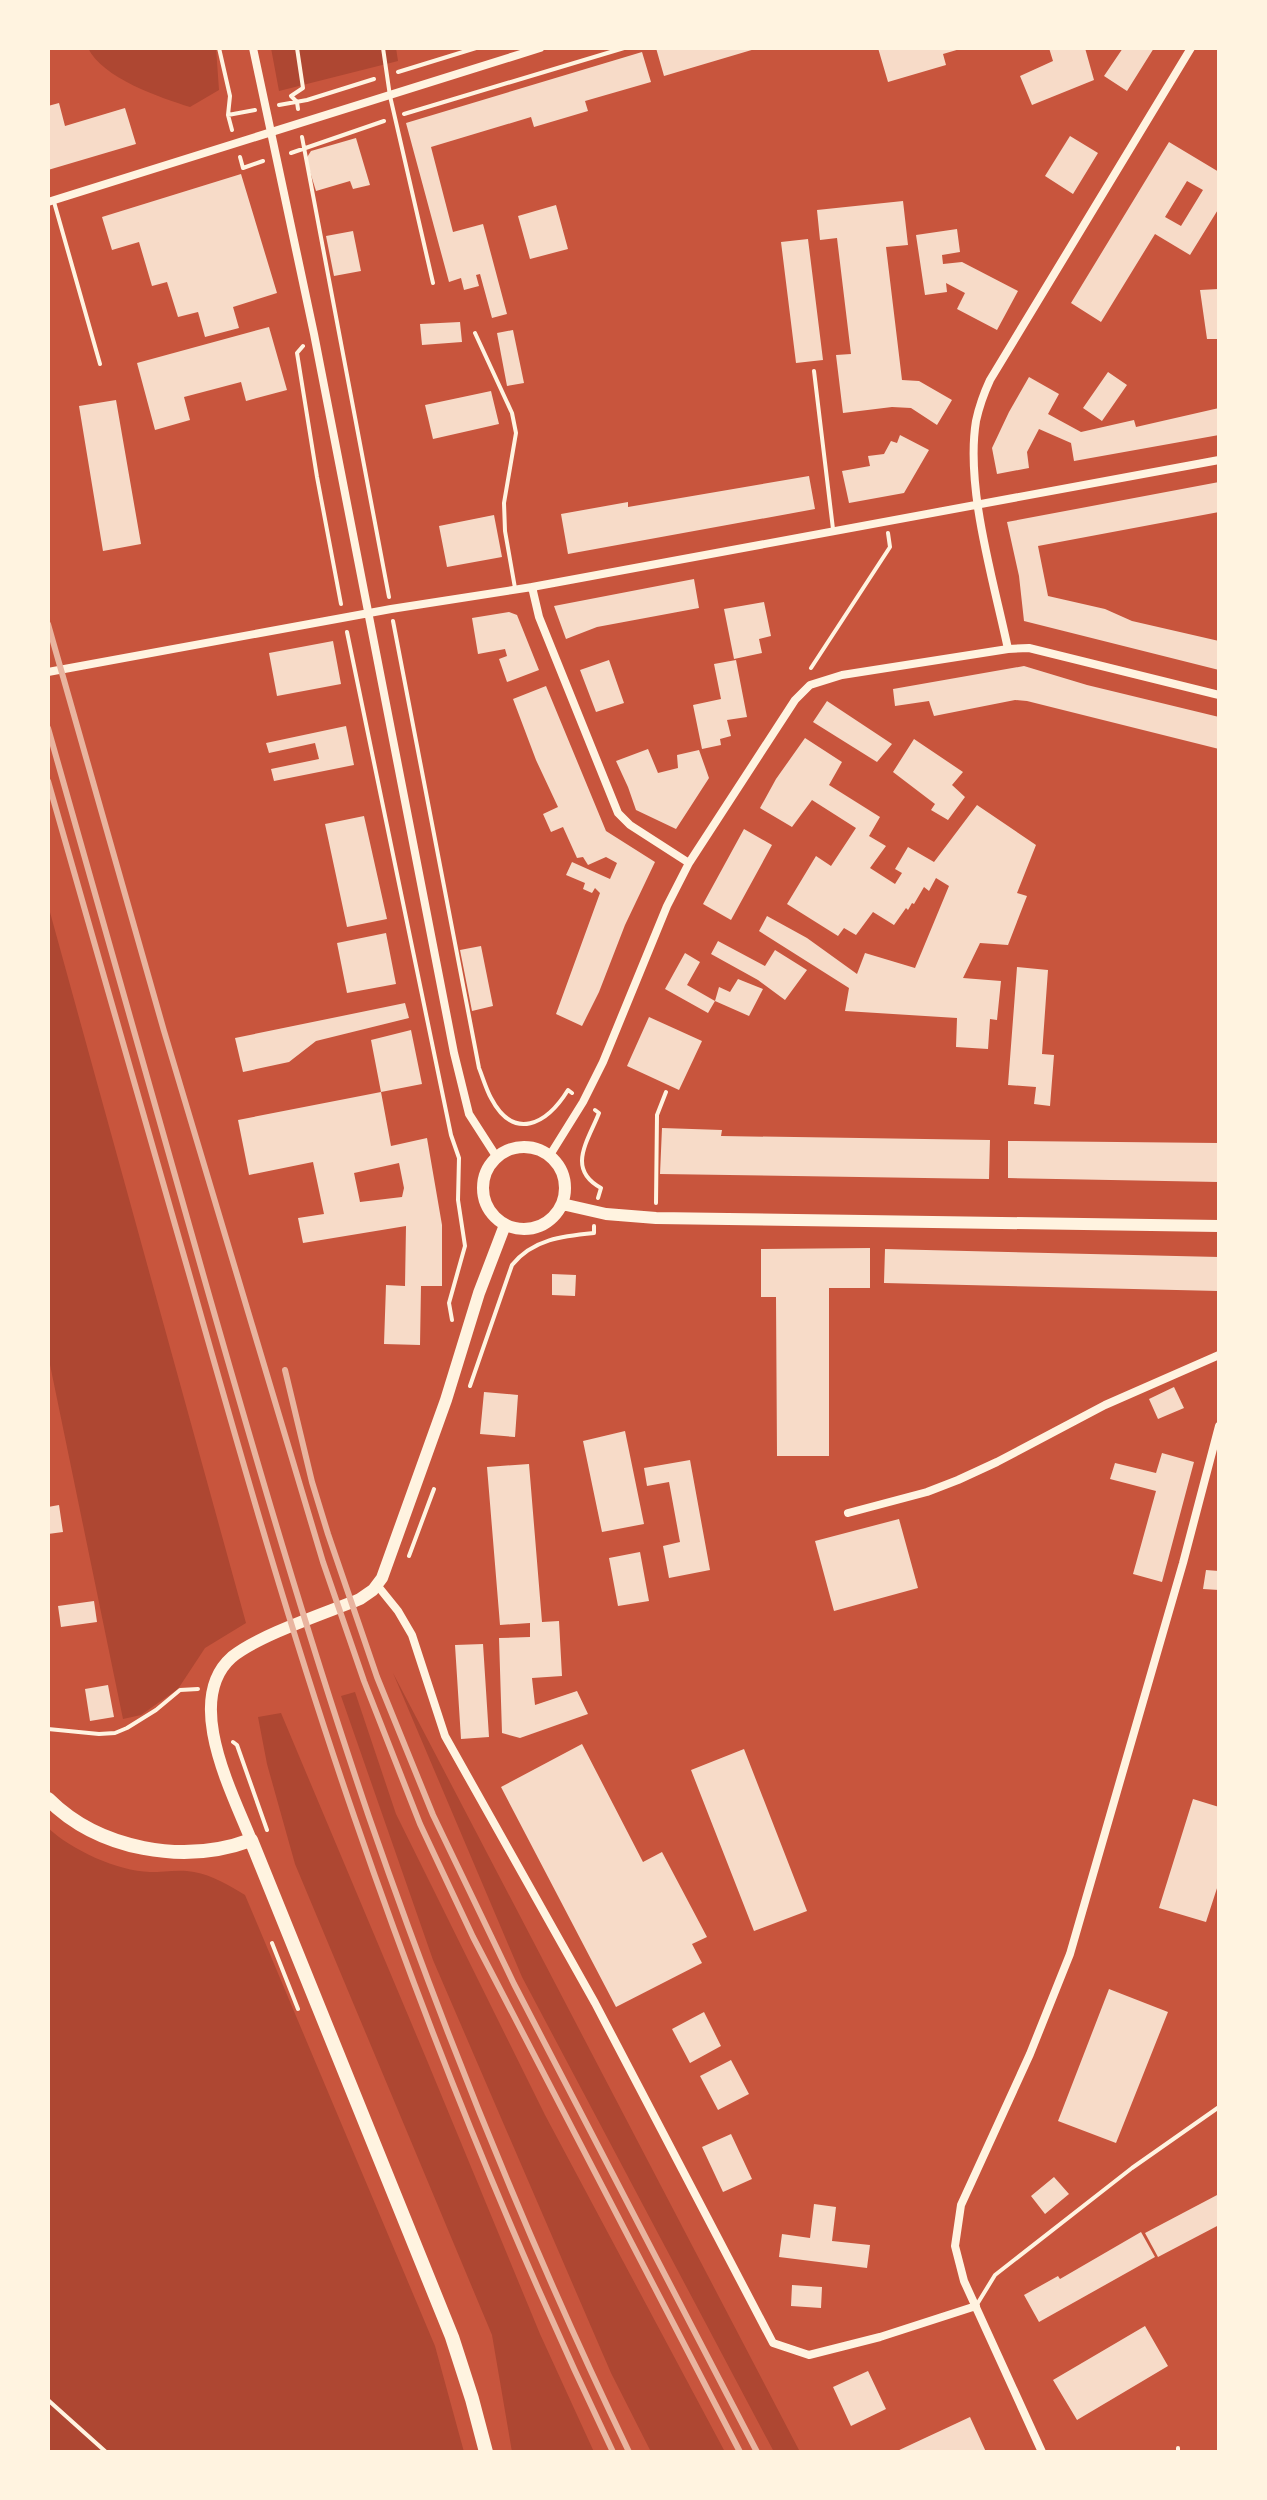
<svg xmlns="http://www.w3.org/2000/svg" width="1267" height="2500" font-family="'Golos Text',sans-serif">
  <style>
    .green { fill: #ae4732 }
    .building { fill: #f7dbc8; fill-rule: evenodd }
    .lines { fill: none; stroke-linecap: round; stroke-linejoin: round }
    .path { stroke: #fff3e0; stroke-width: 4 }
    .service { stroke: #fff3e0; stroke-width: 4 }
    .minor { stroke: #fff3e0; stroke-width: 8 }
    .secondary { stroke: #fff3e0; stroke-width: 12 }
    .primary { stroke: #fff3e0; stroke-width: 14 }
    .rail { stroke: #e9b49f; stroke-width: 6 }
  </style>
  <rect width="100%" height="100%" fill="#c8553d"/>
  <path class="green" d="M 88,48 L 216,48 L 219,90 L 190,107 C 161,98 102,78 88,48 Z
    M 271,48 L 396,48 L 398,61 L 279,91 Z
    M 48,905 L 246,1623 L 205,1648 L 178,1689 L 141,1715 L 123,1719 L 48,1355 Z
    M 393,1673 L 800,2452 L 774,2452 L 522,1977 Z
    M 355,1692 L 396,1814 L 545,2115 L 725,2452 L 651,2452 L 611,2373 L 433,1960 L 341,1696 Z
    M 281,1713 L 426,2058 L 540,2334 L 594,2452 L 512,2452 L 492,2335 L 295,1864 L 267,1764 L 258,1717 Z
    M 48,1828 C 72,1850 117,1871 150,1872 C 164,1872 180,1869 194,1872 C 212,1875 230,1886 245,1895 L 435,2346 L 464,2452 L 48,2452 Z"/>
  <path class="building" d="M 656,48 L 755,48 L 755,49 L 664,76 Z
    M 878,48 L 960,48 L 960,49 L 943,54 L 946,65 L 888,82 Z
    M 1049,48 L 1085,48 L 1094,80 L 1032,105 L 1020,76 L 1053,61 Z
    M 1123,48 L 1154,48 L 1127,91 L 1104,76 Z
    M 642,52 L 651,82 L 585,101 L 588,111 L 534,127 L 531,117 L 431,147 L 453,232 L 483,224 L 507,314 L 492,318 L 480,274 L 476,275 L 479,286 L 464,290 L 461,278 L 449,282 L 406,123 Z
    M 59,103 L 65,126 L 125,108 L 136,144 L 48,170 L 48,106 Z
    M 1070,136 L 1098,153 L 1073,194 L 1045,176 Z
    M 356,138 L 370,185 L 353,189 L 350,181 L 316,191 L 306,159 L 311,151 Z
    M 1169,142 L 1219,172 L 1219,208 L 1190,255 L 1155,234 L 1101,322 L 1071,303 ZM 1187,181 L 1203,190 L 1181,226 L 1165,217 Z
    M 241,174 L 277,293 L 233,307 L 239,328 L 205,337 L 198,312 L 178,317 L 167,282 L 152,286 L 139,242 L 112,250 L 102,217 Z
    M 903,201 L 908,245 L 886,247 L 902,380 L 919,381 L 952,400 L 937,425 L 911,408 L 892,407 L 843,413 L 836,355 L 851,354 L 837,238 L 820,240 L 817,210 Z
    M 556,205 L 568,249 L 530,259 L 518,216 Z
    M 957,229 L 960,252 L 942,255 L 943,264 L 962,262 L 1018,291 L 997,330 L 957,309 L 965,293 L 946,283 L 947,292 L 925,295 L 916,235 Z
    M 353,231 L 361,271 L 334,276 L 326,236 Z
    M 808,239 L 823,360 L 796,363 L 781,242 Z
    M 1219,289 L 1219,339 L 1207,339 L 1200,290 Z
    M 460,322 L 462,342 L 422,345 L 420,324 Z
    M 269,327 L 287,390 L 246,401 L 241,382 L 184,397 L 190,420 L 155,430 L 137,363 Z
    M 513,330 L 524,383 L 507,386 L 497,333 Z
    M 1108,372 L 1127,385 L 1102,421 L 1083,408 Z
    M 1029,377 L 1059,394 L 1048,414 L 1081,432 L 1134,420 L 1136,427 L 1219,408 L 1219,435 L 1074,461 L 1071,443 L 1039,429 L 1027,452 L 1029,468 L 997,474 L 992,448 L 1009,412 Z
    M 491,391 L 499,424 L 433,439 L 425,405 Z
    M 116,400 L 141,544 L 103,551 L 79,406 Z
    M 900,435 L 929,450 L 904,493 L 849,503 L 842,471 L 870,466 L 868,456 L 884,454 L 891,441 L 897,443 Z
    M 809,476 L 815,509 L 568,554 L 561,514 L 628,502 L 628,507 Z
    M 1219,482 L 1219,512 L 1038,546 L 1048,596 L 1105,609 L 1132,621 L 1219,641 L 1219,670 L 1024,621 L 1019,576 L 1007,522 Z
    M 494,515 L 502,557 L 447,567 L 439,526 Z
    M 694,579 L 699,608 L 597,627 L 566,639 L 554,606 Z
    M 764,602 L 771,636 L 759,639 L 762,653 L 734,659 L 724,609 Z
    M 509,612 L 517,615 L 539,670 L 507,682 L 499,659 L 507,656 L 505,649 L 478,654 L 472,618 Z
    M 333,641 L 341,684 L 277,696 L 269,653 Z
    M 609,660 L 624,703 L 596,712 L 580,670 Z
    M 736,660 L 747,717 L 727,720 L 731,736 L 720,739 L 721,745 L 702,749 L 693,705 L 721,699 L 714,664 Z
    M 1024,666 L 1087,685 L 1219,717 L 1219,749 L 1027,701 L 1015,700 L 934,716 L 929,701 L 895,706 L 893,689 Z
    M 546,686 L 606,831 L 655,862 L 625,925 L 599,992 L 582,1026 L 556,1014 L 600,893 L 595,888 L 592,893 L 583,889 L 585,883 L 566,875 L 572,862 L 610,879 L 617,863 L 606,857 L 588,865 L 583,857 L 577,858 L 563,827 L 551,832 L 543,814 L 558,807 L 536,760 L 513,699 Z
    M 827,701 L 892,744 L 877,762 L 813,722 Z
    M 346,726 L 354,765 L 274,781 L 271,769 L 319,759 L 315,743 L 269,753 L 266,743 Z
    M 805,738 L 842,762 L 829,785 L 880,817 L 869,836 L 886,846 L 870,868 L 895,884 L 902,873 L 895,869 L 908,847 L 934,862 L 977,805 L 1036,845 L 1017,893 L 1027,896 L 1008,945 L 980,943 L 963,978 L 1001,981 L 997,1020 L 990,1019 L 988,1049 L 956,1047 L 957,1018 L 845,1011 L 849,988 L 759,931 L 767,916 L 807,938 L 857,974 L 865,953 L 915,968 L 949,886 L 936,878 L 929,891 L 924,887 L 914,904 L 912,903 L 908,910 L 906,908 L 894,925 L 873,912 L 856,935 L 844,928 L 838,936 L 787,904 L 816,856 L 831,866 L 856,828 L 812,800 L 792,827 L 760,808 L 776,779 Z
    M 914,739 L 963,772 L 952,785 L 965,797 L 948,820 L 931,810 L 935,804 L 893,772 Z
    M 648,749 L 658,773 L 678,768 L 677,755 L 699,750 L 709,778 L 676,829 L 636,810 L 628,787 L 616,761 Z
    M 364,816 L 387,919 L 347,927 L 325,824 Z
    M 744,829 L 772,845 L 731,920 L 703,904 Z
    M 386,933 L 396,984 L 347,993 L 337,943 Z
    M 718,941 L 765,966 L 775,950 L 807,970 L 785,1000 L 758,980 L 711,954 Z
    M 481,946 L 493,1006 L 472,1011 L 460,950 Z
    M 685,953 L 700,962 L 687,985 L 715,1001 L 719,987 L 730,992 L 738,979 L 763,989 L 749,1016 L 715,1001 L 708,1013 L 665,989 Z
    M 1017,967 L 1048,970 L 1042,1054 L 1054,1055 L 1050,1106 L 1034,1104 L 1036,1087 L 1008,1085 Z
    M 405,1003 L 409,1018 L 316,1041 L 289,1062 L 243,1072 L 235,1038 Z
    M 649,1017 L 702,1041 L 679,1090 L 627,1066 Z
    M 411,1030 L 422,1084 L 381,1092 L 391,1146 L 427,1138 L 442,1225 L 442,1286 L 421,1286 L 420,1345 L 384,1344 L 386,1285 L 405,1286 L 406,1226 L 303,1243 L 298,1218 L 324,1214 L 313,1162 L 249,1175 L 238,1120 L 381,1092 L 371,1040 ZM 399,1163 L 404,1188 L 402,1197 L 360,1202 L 354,1173 Z
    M 662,1128 L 722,1130 L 721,1136 L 990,1140 L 989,1179 L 660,1174 Z
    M 1008,1141 L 1219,1143 L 1219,1182 L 1008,1178 Z
    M 870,1248 L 870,1288 L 829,1288 L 829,1456 L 777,1456 L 776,1297 L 761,1297 L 761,1249 Z
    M 885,1249 L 1219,1257 L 1219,1291 L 884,1283 Z
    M 552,1274 L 576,1275 L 575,1296 L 552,1295 Z
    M 1174,1387 L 1184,1408 L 1158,1419 L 1149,1399 Z
    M 484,1392 L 518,1395 L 515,1437 L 480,1434 Z
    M 625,1431 L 644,1524 L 602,1532 L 583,1441 Z
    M 1162,1453 L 1194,1462 L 1162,1582 L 1133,1574 L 1156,1491 L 1110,1479 L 1115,1463 L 1156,1473 Z
    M 690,1460 L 710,1570 L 669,1578 L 663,1546 L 680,1542 L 669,1482 L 647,1486 L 644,1468 Z
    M 529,1464 L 542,1622 L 559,1621 L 562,1676 L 532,1678 L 535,1705 L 577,1691 L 588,1714 L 520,1738 L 502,1733 L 499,1638 L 530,1637 L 530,1623 L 500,1625 L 487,1467 Z
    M 59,1505 L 63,1532 L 48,1534 L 48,1507 Z
    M 899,1519 L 918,1588 L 834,1611 L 815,1541 Z
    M 640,1552 L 649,1601 L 618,1606 L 609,1558 Z
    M 1206,1570 L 1219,1571 L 1219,1590 L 1203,1589 Z
    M 94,1601 L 97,1622 L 61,1627 L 58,1606 Z
    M 483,1644 L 489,1737 L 461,1739 L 455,1645 Z
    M 108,1685 L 114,1717 L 90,1721 L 85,1689 Z
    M 582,1744 L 643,1862 L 662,1852 L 707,1937 L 692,1944 L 702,1963 L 616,2007 L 501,1787 Z
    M 744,1749 L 807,1911 L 754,1931 L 691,1770 Z
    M 1193,1799 L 1219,1807 L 1219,1882 L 1206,1922 L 1159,1908 Z
    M 1109,1989 L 1168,2012 L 1116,2143 L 1058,2121 Z
    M 704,2012 L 721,2046 L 690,2063 L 672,2029 Z
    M 731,2060 L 749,2094 L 718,2110 L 700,2076 Z
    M 731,2134 L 752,2179 L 723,2192 L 702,2147 Z
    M 1054,2177 L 1069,2194 L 1045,2214 L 1031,2196 Z
    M 1219,2194 L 1219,2225 L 1158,2257 L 1145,2233 Z
    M 814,2204 L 836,2207 L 832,2241 L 870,2245 L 867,2268 L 779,2257 L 782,2234 L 810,2238 Z
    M 1141,2232 L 1155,2257 L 1039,2322 L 1024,2295 L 1058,2276 L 1060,2279 Z
    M 792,2285 L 822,2287 L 821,2308 L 791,2306 Z
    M 1145,2326 L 1168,2366 L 1077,2420 L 1053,2380 Z
    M 868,2371 L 886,2409 L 851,2426 L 833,2387 Z
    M 970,2417 L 986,2452 L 895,2452 Z"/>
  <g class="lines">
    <path class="path" d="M 219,48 L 230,96 L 228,115 L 232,130
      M 297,48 L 303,88 L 291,96 L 297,102 L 298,109
      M 398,72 L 476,48
      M 279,105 L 307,100 L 374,79
      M 404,114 L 624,48
      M 228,115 L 255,110
      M 302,137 L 389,597
      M 291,153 L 384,121
      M 240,157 L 243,168 L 263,161
      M 303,346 L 297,353 L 317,477 L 341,604
      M 393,621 L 479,1068 C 483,1078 486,1089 491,1098 C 514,1142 547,1124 568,1090 L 572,1093
      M 347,632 L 451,1135 L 459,1158 L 458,1200 L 465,1246 L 449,1303 L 452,1320
      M 811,668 L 890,547 L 888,533
      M 595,1110 L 599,1113 C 588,1141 566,1169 601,1188 L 598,1198
      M 656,1203 L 657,1115 L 666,1092
      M 470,1386 L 512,1265 C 533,1239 563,1236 594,1233 L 594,1226
      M 409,1556 L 434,1489
      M 48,1729 L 99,1734 L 115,1733 L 127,1728 L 156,1710 L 180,1690 L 198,1689
      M 233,1742 L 237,1745 L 267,1830
      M 272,1943 L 298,2009
      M 48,2400 L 106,2452"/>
    <path class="service" d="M 383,48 L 390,96 L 433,283
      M 54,202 L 100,364
      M 475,333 L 512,413 L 516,433 L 504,503 L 505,531 L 515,588
      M 814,371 L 833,529
      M 976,2306 L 995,2275 L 1132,2168 L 1219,2107
      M 1178,2448 L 1178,2452"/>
    <path class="minor" d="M 253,48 L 314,334 L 454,1053 L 469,1114 L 496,1156
      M 48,202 L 540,48
      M 532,587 L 539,617 L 618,813 L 630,825 L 689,863
      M 1008,649 L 1029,648 L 1219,695
      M 48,672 L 391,609 L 532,587 L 1219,460
      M 550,1155 L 583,1102 L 603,1062 L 667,906 L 689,863 L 795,700 L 810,685 L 842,675 L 1008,649 C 994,582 965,488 976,421 C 979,407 984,393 990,380 L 1191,48
      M 848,1513 L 927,1492 L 958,1480 L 997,1462 L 1105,1405 L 1219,1355
      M 377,1585 L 398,1611 L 412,1635 L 445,1736 L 595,2003 L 773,2343 L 809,2355 L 880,2337 L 976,2306
      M 1042,2452 L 964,2281 L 955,2246 L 961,2205 L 1030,2054 L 1070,1954 L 1183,1563 L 1219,1426"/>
    <path class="secondary" d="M483 1188a41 41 0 1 1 82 0a41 41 0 1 1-82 0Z
      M 562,1204 L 606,1214 L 656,1218 L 1219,1226
      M 251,1840 C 232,1792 183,1700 232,1657 C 259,1635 326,1613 360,1599 L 373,1590 L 382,1578 L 446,1400 L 479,1293 L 505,1225"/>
    <path class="primary" d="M 48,1799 C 99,1850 184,1865 251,1840 L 452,2337 L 472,2399 L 486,2452"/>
    <path class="rail" d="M 48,624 L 164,1031 L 323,1562 L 364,1681 L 420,1824 L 473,1937 L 740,2452
      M 48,728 C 99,910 151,1092 203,1274 C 255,1456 308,1638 369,1817 C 444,2033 530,2246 629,2452
      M 48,781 C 96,949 144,1116 192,1284 C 243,1464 294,1643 355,1819 C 429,2034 515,2247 613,2452
      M 285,1370 L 312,1482 L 328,1534 L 377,1677 L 433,1815 L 514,1984 L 757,2452"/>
  </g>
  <rect width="1267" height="2500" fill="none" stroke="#fff3e0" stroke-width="100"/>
</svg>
